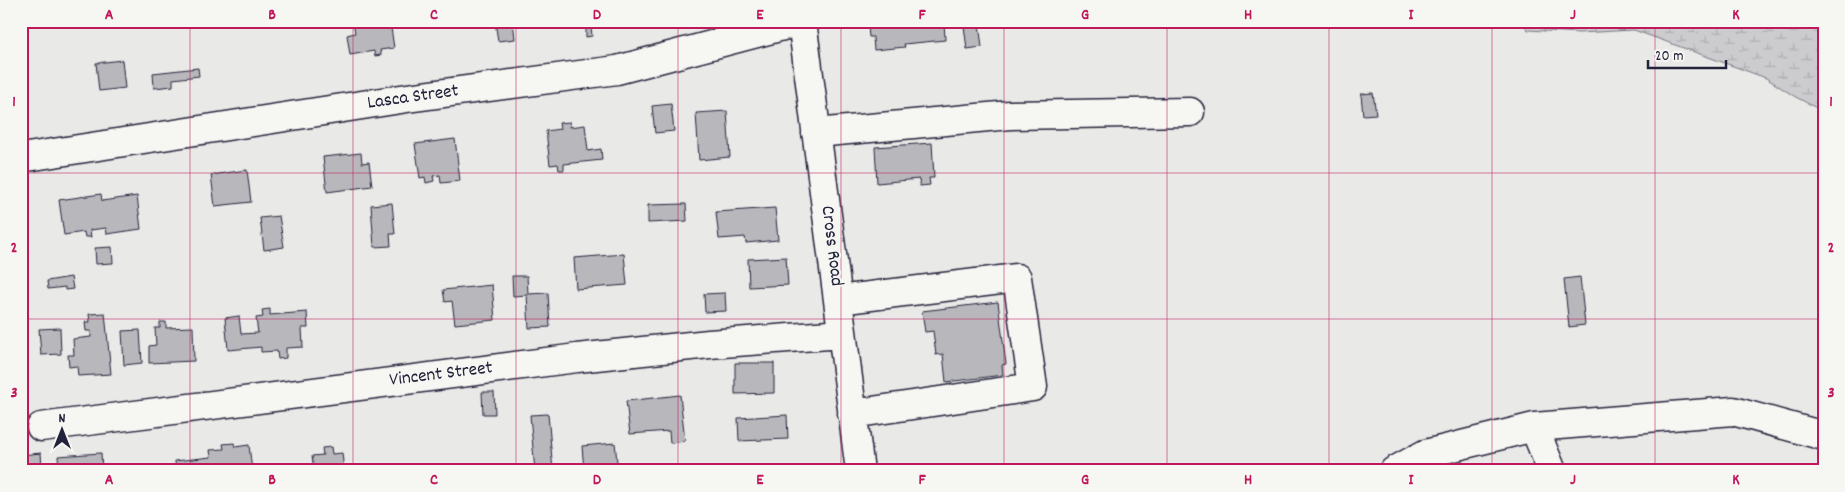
<svg xmlns="http://www.w3.org/2000/svg" width="1845" height="492" font-family="Dekko,sans-serif">
  <style>
    .wetland { fill: url(#wetland-marsh); stroke: #777784 }
    .building { fill: #b8b8bc; stroke: #22223b }
    .lines { fill: none; stroke-linecap: round; stroke-linejoin: round }
    .minor-casing { stroke: #22223b; stroke-width: 31 }
    .minor { stroke: #f6f6f2; stroke-width: 28 }
    .grid { fill: none; stroke: #c2185b; stroke-width: 1; stroke-opacity: 0.55 }
    .labels { text-anchor: middle; dominant-baseline: central; stroke-width: 4; stroke-linejoin: round; paint-order: stroke }
    .street-label { font-size: 19px; fill: #22223b; stroke: #f6f6f2 }
    .neatline { fill: none; stroke: #c2185b; stroke-width: 2 }
    .grid-label { font-size: 16px; text-anchor: middle; font-weight: bold; fill: #c2185b }
  </style>
  <defs>
    <pattern id="wetland-marsh" width="20" height="14" patternUnits="userSpaceOnUse" patternTransform="scale(1.25)"><rect width="20" height="14" fill="#ccccce"/><path d="M1 5h8M5 5V1M11 12h8M15 12V8" fill="none" stroke="#afafb2"/></pattern>
  </defs>
  <rect width="100%" height="100%" fill="#e9e9e7"/>
  <filter id="ink" filterUnits="userSpaceOnUse"><feTurbulence type="fractalNoise" baseFrequency=".02" numOctaves="2"/><feDisplacementMap in="SourceGraphic" scale="10" xChannelSelector="R" yChannelSelector="G"/><feConvolveMatrix kernelMatrix="1 2 1 2 8 2 1 2 1" color-interpolation-filters="sRGB"/></filter>
  <g filter="url(#ink)">
    <path class="wetland" d="M 1521,21 L 1824,21 L 1824,112 L 1794,96 L 1766,78 L 1634,30 L 1579,33 L 1528,30 Z"/>
    <path class="building" d="M 353,21 L 390,21 L 394,48 L 380,50 L 381,55 L 375,56 L 374,51 L 350,55 L 347,35 L 355,33 Z
      M 495,21 L 513,21 L 515,39 L 498,41 Z
      M 570,21 L 603,21 L 603,26 L 591,27 L 592,36 L 586,37 L 586,27 L 570,28 Z
      M 871,21 L 904,21 L 905,25 L 917,25 L 917,21 L 944,21 L 945,40 L 904,44 L 905,47 L 874,50 L 873,37 L 869,37 L 868,26 L 872,25 Z
      M 979,24 L 982,47 L 967,49 L 964,26 Z
      M 24,49 L 29,81 L 21,82 L 21,50 Z
      M 122,60 L 125,88 L 99,91 L 96,63 Z
      M 198,68 L 199,76 L 173,79 L 173,86 L 154,88 L 153,73 Z
      M 1373,93 L 1376,114 L 1363,115 L 1361,94 Z
      M 671,104 L 674,131 L 655,133 L 652,106 Z
      M 727,111 L 730,157 L 699,160 L 696,113 Z
      M 570,122 L 570,127 L 585,125 L 588,151 L 601,149 L 602,160 L 564,164 L 564,170 L 559,170 L 558,164 L 550,165 L 546,131 L 560,129 L 559,123 Z
      M 455,139 L 460,181 L 441,183 L 440,175 L 433,176 L 434,181 L 426,183 L 425,177 L 420,178 L 415,144 Z
      M 932,143 L 934,178 L 929,178 L 930,185 L 920,186 L 919,179 L 877,183 L 875,147 Z
      M 361,153 L 362,163 L 369,162 L 372,186 L 327,192 L 323,157 Z
      M 247,170 L 251,202 L 215,206 L 211,175 Z
      M 101,194 L 102,201 L 137,196 L 141,229 L 107,234 L 106,228 L 90,230 L 91,237 L 85,237 L 84,232 L 64,235 L 59,200 Z
      M 392,203 L 395,234 L 390,234 L 391,246 L 374,247 L 371,205 Z
      M 686,204 L 687,221 L 648,223 L 648,205 Z
      M 775,208 L 778,240 L 746,243 L 745,237 L 719,239 L 716,212 Z
      M 279,216 L 284,247 L 264,250 L 260,218 Z
      M 112,247 L 113,263 L 96,264 L 95,248 Z
      M 624,254 L 627,285 L 576,289 L 574,258 Z
      M 786,257 L 788,285 L 749,287 L 748,259 Z
      M 512,276 L 527,276 L 528,294 L 548,293 L 550,327 L 529,328 L 527,295 L 513,296 Z
      M 71,277 L 73,289 L 65,290 L 65,287 L 48,289 L 47,281 Z
      M 1580,277 L 1585,325 L 1569,327 L 1564,279 Z
      M 492,285 L 495,320 L 455,324 L 452,301 L 445,302 L 443,290 Z
      M 725,293 L 726,311 L 705,312 L 704,294 Z
      M 998,302 L 1006,364 L 1002,365 L 1003,375 L 946,382 L 943,354 L 936,355 L 933,331 L 925,332 L 922,311 Z
      M 270,309 L 270,315 L 307,312 L 308,328 L 302,328 L 303,347 L 286,348 L 286,358 L 278,359 L 277,351 L 261,352 L 261,347 L 228,350 L 225,318 L 239,316 L 241,334 L 258,333 L 256,318 L 263,317 L 262,310 Z
      M 105,313 L 111,374 L 78,376 L 77,366 L 69,367 L 68,355 L 74,355 L 73,339 L 91,337 L 91,331 L 86,331 L 85,322 L 90,322 L 89,314 Z
      M 160,322 L 166,322 L 166,328 L 193,327 L 194,361 L 149,363 L 149,346 L 156,345 L 155,328 L 160,328 Z
      M 60,328 L 61,354 L 41,355 L 39,329 Z
      M 140,330 L 142,363 L 124,365 L 122,331 Z
      M 735,363 L 774,363 L 774,393 L 735,394 Z
      M 482,392 L 494,392 L 495,414 L 483,414 Z
      M 680,395 L 685,441 L 670,443 L 669,431 L 630,434 L 626,401 Z
      M 548,414 L 553,471 L 535,471 L 530,415 Z
      M 787,415 L 788,439 L 739,441 L 738,418 Z
      M 234,443 L 235,447 L 249,445 L 252,471 L 176,471 L 175,461 L 211,457 L 210,450 L 224,449 L 223,444 Z
      M 615,443 L 618,471 L 584,471 L 582,446 Z
      M 331,447 L 332,454 L 342,453 L 344,471 L 314,471 L 312,456 L 323,455 L 322,448 Z
      M 41,453 L 42,469 L 59,468 L 58,456 L 101,453 L 102,471 L 21,471 L 21,455 Z"/>
    <g class="lines">
      <g class="minor-casing">
        <path id="minor" d="M 802,21 L 860,471
          M 816,133 L 1010,115 L 1190,112
          M 21,158 L 407,98 L 617,70 L 802,21
          M 838,300 L 1017,278 L 1033,387 L 852,414
          M 41,427 L 577,358 L 709,344 L 842,334
          M 1534,427 L 1552,471
          M 1394,471 L 1425,454 L 1534,427 L 1733,411 L 1824,436"/>
      </g>
      <use href="#minor" class="minor"/>
    </g>
  </g>
  <path class="grid" d="M 190,21 L 190,471M 353,21 L 353,471M 516,21 L 516,471M 678,21 L 678,471M 841,21 L 841,471M 1004,21 L 1004,471M 1167,21 L 1167,471M 1329,21 L 1329,471M 1492,21 L 1492,471M 1655,21 L 1655,471M 21,173 L 1824,173M 21,319 L 1824,319"/>
  <g class="labels">
    <g class="street-label">
      <text transform="translate(413 98) rotate(-8)">Lasca Street</text>
      <text transform="translate(831 246) rotate(83)">Cross Road</text>
      <text transform="translate(441 375) rotate(-7)">Vincent Street</text>
    </g>
  </g>
  <rect width="1845" height="492" fill="none" stroke="#f6f6f2" stroke-width="55"/>
  <g transform="translate(62 430)" stroke="#f6f6f2" stroke-width="4" paint-order="stroke">
  <path d="M0-4L9 19L0 12L-9 19Z" fill="#22223b"/>
  <text y="-8" font-size="14" font-weight="bold" text-anchor="middle" fill="#22223b">N</text>
  </g>
  <path d="M1648 60v8h78v-8" fill="none" stroke="#22223b" stroke-width="2.5"/>
  <text x="1655" y="60" font-size="15" fill="#22223b" stroke="#f6f6f2" stroke-width="4" paint-order="stroke">20 m</text>
  <rect x="28" y="28" width="1790" height="436" class="neatline"/>
  <g class="grid-label">
    <text x="109" y="19">A</text>
    <text x="272" y="19">B</text>
    <text x="434" y="19">C</text>
    <text x="597" y="19">D</text>
    <text x="760" y="19">E</text>
    <text x="922" y="19">F</text>
    <text x="1085" y="19">G</text>
    <text x="1248" y="19">H</text>
    <text x="1411" y="19">I</text>
    <text x="1573" y="19">J</text>
    <text x="1736" y="19">K</text>
    <text x="14" y="106">1</text>
    <text x="1831" y="106">1</text>
    <text x="14" y="252">2</text>
    <text x="1831" y="252">2</text>
    <text x="14" y="397">3</text>
    <text x="1831" y="397">3</text>
    <text x="109" y="484">A</text>
    <text x="272" y="484">B</text>
    <text x="434" y="484">C</text>
    <text x="597" y="484">D</text>
    <text x="760" y="484">E</text>
    <text x="922" y="484">F</text>
    <text x="1085" y="484">G</text>
    <text x="1248" y="484">H</text>
    <text x="1411" y="484">I</text>
    <text x="1573" y="484">J</text>
    <text x="1736" y="484">K</text>
  </g>
</svg>
